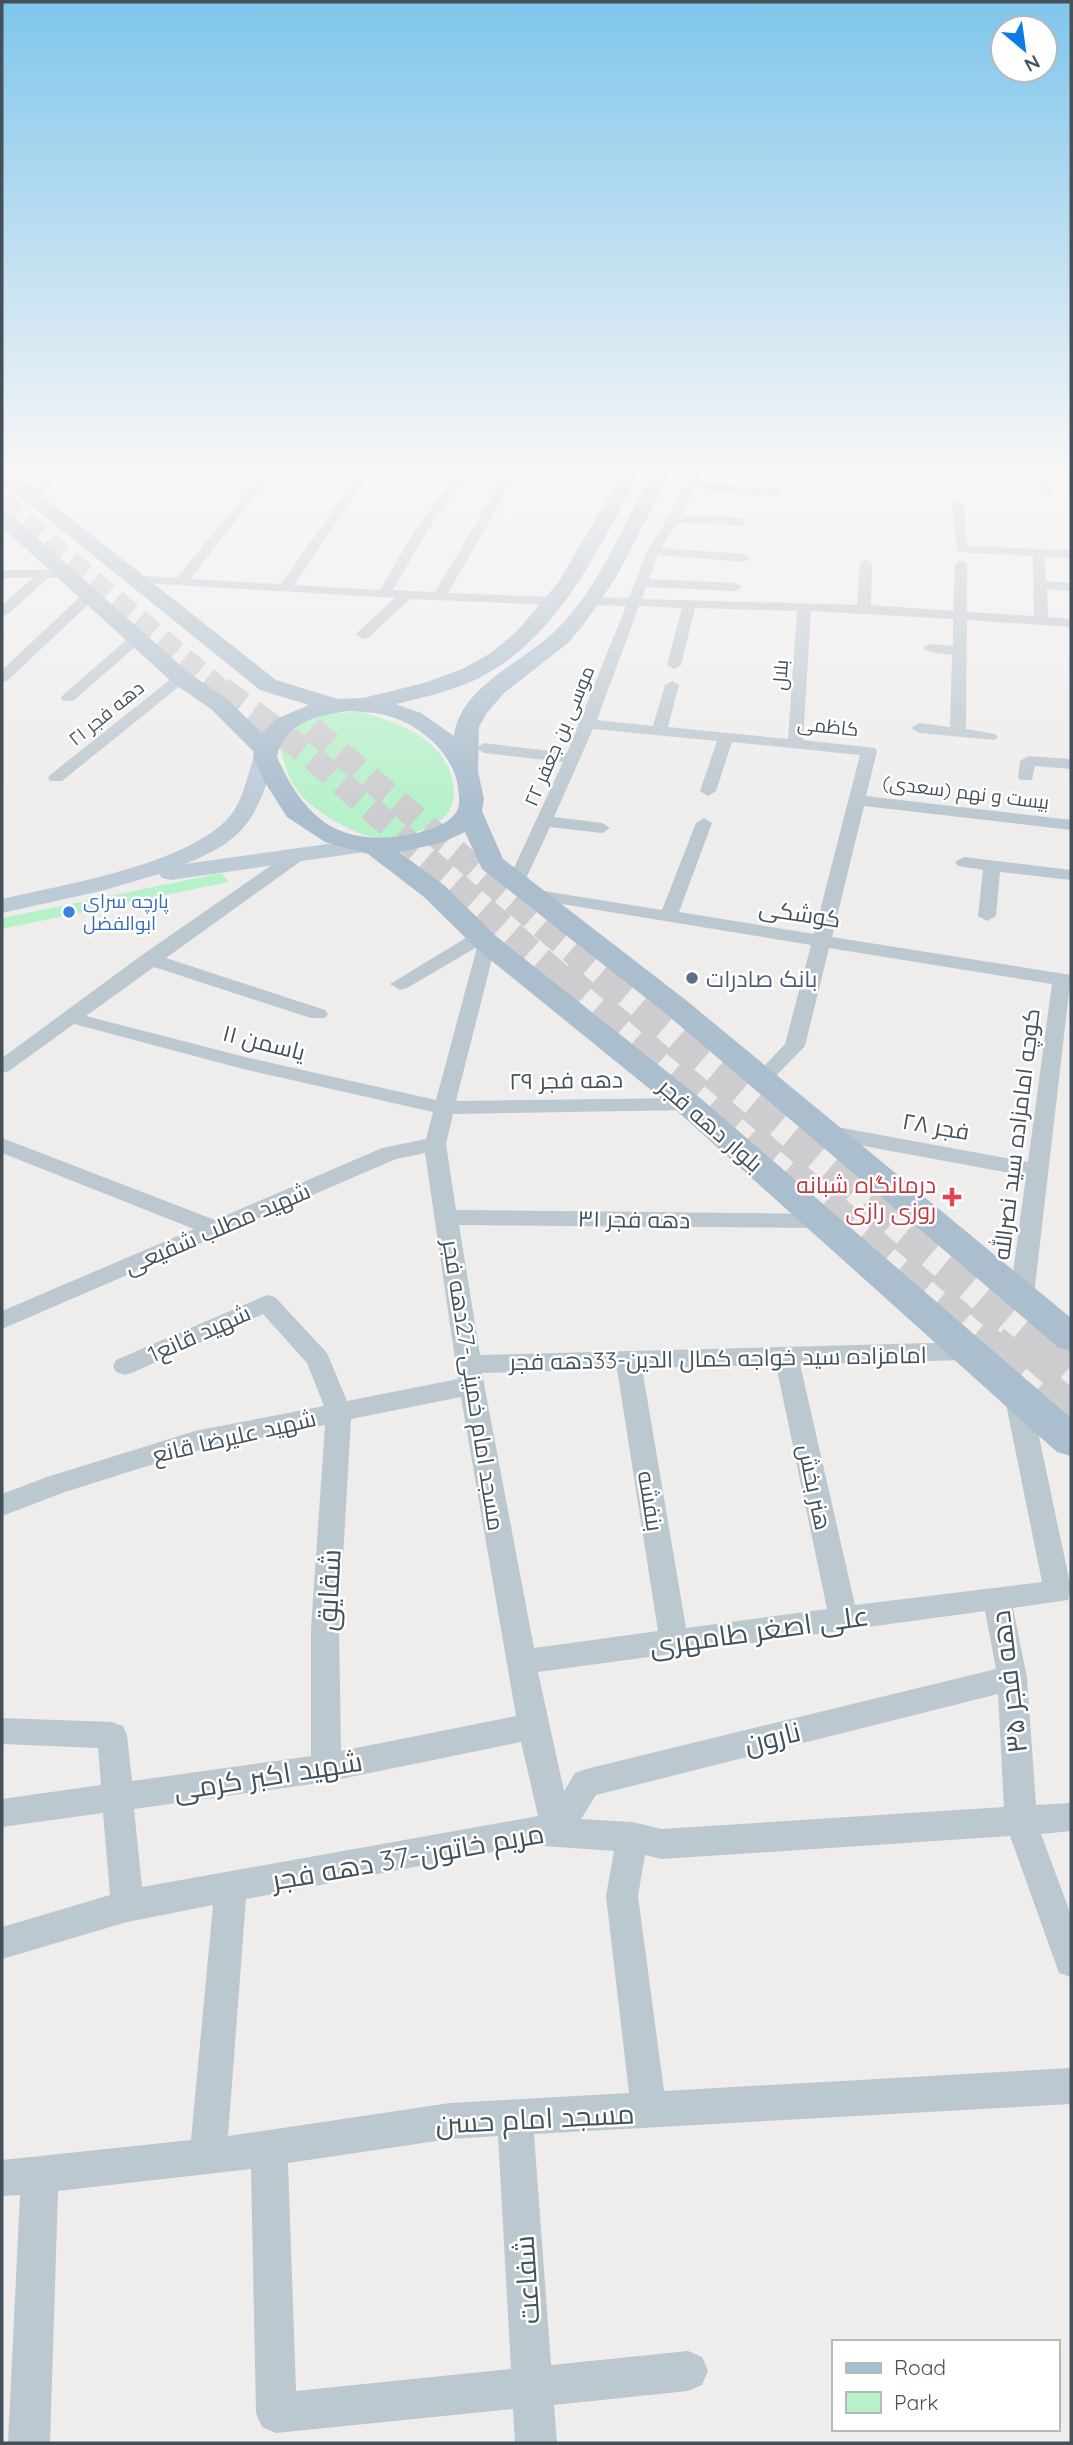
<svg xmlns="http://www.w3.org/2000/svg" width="1073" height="2445" font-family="Quicksand,Cairo,sans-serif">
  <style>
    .green { fill: #b6f1c9 }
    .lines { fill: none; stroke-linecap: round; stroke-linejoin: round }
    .primary-tunnel-far3 { stroke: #cdcdcf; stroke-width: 20; stroke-dasharray: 20 10; stroke-linecap: butt }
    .primary-tunnel-far2 { stroke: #cdcdcf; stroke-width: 25; stroke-dasharray: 25 13; stroke-linecap: butt }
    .primary-tunnel-far1 { stroke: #cdcdcf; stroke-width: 33; stroke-dasharray: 33 17; stroke-linecap: butt }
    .primary-tunnel { stroke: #cdcdcf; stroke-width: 43; stroke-dasharray: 43 22; stroke-linecap: butt }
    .minor { fill: #bcc8d0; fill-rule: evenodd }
    .secondary { fill: #bdcbd7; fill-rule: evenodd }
    .primary { fill: #aabecd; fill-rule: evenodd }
    .shop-dot { fill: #3f7fe0; stroke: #fff; stroke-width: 2.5 }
    .service-dot { fill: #5c6f8a; stroke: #fff; stroke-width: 2.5 }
    .health-dot { fill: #e0444e; stroke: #fff; stroke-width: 2.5 }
    .labels { text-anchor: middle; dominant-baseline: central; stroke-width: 5; stroke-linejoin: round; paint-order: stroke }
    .far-street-label { font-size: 19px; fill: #44515b; stroke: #fff }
    .far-shop-label { font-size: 19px; fill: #366cbe; stroke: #fff; text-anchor: start }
    .street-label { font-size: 23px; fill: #44515b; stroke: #fff }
    .service-label { font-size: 23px; fill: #4e5e75; stroke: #fff; text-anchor: start }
    .health-label { font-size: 23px; fill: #be3a42; stroke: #fff; text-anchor: end }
    .near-street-label { font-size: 28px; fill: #44515b; stroke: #fff }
  </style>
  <rect width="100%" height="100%" fill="#efecec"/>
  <path class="green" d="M 359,712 C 401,722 452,742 454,792 C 454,802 450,814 441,820 C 425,832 389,841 369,836 C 347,831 317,812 301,795 C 289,782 284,762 279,746 L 293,725 L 330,713 Z
    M 222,873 L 228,882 L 2,929 L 2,918 Z"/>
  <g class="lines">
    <path class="primary-tunnel-far3" d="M 2,502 L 224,691"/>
    <path class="primary-tunnel-far2" d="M 222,689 L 305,751 L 561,977
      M 311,728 L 602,977"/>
    <path class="primary-tunnel-far1" d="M 559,975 L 992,1347
      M 600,975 L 1034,1347"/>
    <path class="primary-tunnel" d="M 990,1345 L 1071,1415
      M 1032,1345 L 1071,1379"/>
    <path class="minor" d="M 53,469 L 65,469 L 36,499 L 28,499 L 28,495 Z
      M 265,469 L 276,469 L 190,579 L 281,584 L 362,469 L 373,469 L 294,585 L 380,590 L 415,530 L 460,469 L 471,469 L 427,531 L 393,590 L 435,592 L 508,469 L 519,469 L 448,593 L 555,597 L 562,601 L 555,605 L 410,599 L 368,638 L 363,639 L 356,635 L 358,632 L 395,598 L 126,582 L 126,576 L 131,575 L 177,578 Z
      M 692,469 L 703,469 L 697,482 L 777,489 L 783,493 L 777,497 L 694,489 L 682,515 L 741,518 L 747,522 L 741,526 L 678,522 L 661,548 L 744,554 L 750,558 L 744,562 L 658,555 L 649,579 L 735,583 L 742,587 L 735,591 L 646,587 L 642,599 L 857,605 L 860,563 L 866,559 L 872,563 L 871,605 L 953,611 L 955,564 L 961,560 L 967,564 L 967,612 L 1034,616 L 1033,556 L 957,552 L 952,505 L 958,501 L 964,505 L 967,546 L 1071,550 L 1071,558 L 1045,557 L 1046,581 L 1071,583 L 1071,591 L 1047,589 L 1048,617 L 1071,619 L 1071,627 L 967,620 L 966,729 L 995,734 L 998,737 L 995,740 L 919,733 L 911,728 L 919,723 L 950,727 L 952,655 L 930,652 L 923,648 L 930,644 L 953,646 L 953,619 L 811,611 L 803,740 L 875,748 L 877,751 L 866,796 L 1071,820 L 1071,830 L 864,806 L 832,937 L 1071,975 L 1034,1295 L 1030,1301 L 1022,1303 L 1014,1301 L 1010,1295 L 1026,1176 L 826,1139 L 818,1137 L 815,1132 L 818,1127 L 826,1125 L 1028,1162 L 1052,984 L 829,948 L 805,1046 L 769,1083 L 755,1083 L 752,1079 L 785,1044 L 811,945 L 531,899 L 522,894 L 531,889 L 662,910 L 696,823 L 704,818 L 712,823 L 679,912 L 814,934 L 860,755 L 732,742 L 716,791 L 708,796 L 700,791 L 717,741 L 593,729 L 554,817 L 602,823 L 610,828 L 602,833 L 550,827 L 522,887 L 510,887 L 507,883 L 563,762 L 484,753 L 476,748 L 484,743 L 567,753 L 626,606 L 590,605 L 583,601 L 590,597 L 629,598 L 647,551 L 668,518 ZM 639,606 L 682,608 L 667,665 L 674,669 L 681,665 L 695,608 L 797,611 L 788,739 L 668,727 L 679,685 L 672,681 L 665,685 L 653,726 L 597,720 Z
      M 950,469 L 984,469 L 985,471 L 979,474 Z
      M 1038,469 L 1050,469 L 1052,497 L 1042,495 Z
      M 2,570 L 65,570 L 71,574 L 65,578 L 48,578 L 7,615 L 2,616 L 2,605 L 33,578 L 2,578 Z
      M 88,593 L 95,597 L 93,600 L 7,681 L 2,682 L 2,670 L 83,594 Z
      M 137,634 L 144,638 L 142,641 L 73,701 L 63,701 L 61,698 L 63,695 L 132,635 Z
      M 181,674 L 186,675 L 188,678 L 186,681 L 62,781 L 50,781 L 48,778 L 50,775 L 176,675 Z
      M 1028,756 L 1071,759 L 1071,769 L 1035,766 L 1032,780 L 1020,780 L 1018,777 L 1020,761 Z
      M 295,852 L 301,853 L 304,857 L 301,861 L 166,958 L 325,1010 L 328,1014 L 325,1018 L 311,1018 L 154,967 L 86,1016 L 249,1058 L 436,1100 L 477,947 L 407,988 L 400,990 L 390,984 L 474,933 L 488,933 L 496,943 L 456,1101 L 688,1098 L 695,1100 L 698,1104 L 695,1108 L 688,1110 L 453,1114 L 446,1144 L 456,1210 L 822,1214 L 830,1216 L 833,1221 L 830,1226 L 822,1228 L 459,1225 L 480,1355 L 969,1342 L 978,1345 L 981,1351 L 978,1357 L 969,1360 L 800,1364 L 855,1605 L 1042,1582 L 1004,1394 L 1008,1387 L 1017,1385 L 1026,1387 L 1030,1394 L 1071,1588 L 1068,1600 L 1013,1608 L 1027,1678 L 1036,1805 L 1071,1803 L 1071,1831 L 1041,1834 L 1071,1915 L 1071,1977 L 1059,1973 L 1010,1836 L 662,1859 L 645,1855 L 638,1896 L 664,2091 L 1071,2068 L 1071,2104 L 534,2134 L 551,2365 L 688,2351 L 702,2357 L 708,2371 L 702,2385 L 688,2391 L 554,2405 L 557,2443 L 515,2443 L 513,2409 L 276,2433 L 262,2427 L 256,2413 L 251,2169 L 58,2191 L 50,2443 L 8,2443 L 20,2195 L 2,2196 L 2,2160 L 191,2140 L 213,1905 L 127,1922 L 2,1959 L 2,1927 L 110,1895 L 103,1813 L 2,1827 L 2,1799 L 101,1785 L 98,1748 L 2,1744 L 2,1718 L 112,1722 L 123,1726 L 127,1735 L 132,1781 L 311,1756 L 311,1628 L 325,1425 L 195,1451 L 65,1492 L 2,1516 L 2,1494 L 47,1477 L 195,1431 L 324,1406 L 307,1363 L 263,1314 L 134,1372 L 125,1375 L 116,1372 L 113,1366 L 116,1360 L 267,1295 L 275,1297 L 327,1353 L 347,1401 L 458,1379 L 425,1153 L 396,1159 L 2,1329 L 2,1311 L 194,1229 L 2,1153 L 2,1138 L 215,1220 L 382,1148 L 426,1139 L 433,1112 L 247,1070 L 74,1024 L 9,1071 L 2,1073 L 2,1058 L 142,955 L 289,853 ZM 776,1365 L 827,1609 L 686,1628 L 642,1368 ZM 617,1369 L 658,1631 L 534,1648 L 482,1373 ZM 461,1397 L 516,1716 L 341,1751 L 339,1628 L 351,1419 ZM 985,1611 L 996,1669 L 586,1769 L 575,1773 L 564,1791 L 538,1672 ZM 998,1694 L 1004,1807 L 662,1829 L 632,1822 L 581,1819 L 596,1795 ZM 521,1742 L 538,1816 L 142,1887 L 134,1809 L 326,1782 ZM 530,1845 L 614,1851 L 606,1896 L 629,2093 L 450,2103 L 228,2136 L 246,1899 ZM 498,2136 L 511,2369 L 296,2391 L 288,2163 L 450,2139 Z
      M 964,857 L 1071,870 L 1071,880 L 1000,872 L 996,916 L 987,921 L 978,916 L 983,870 L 958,866 L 955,862 Z"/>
    <path class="secondary" d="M 265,750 L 273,752 L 276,757 C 255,818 249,838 185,864 L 363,839 L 371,841 L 375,846 L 371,851 L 171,880 L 162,878 L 159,874 L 101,891 L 2,913 L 2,899 C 62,885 190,864 230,816 C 243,801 247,776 254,757 L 257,752 Z"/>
    <path class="primary" d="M 2,469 L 8,469 L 276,680 L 338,699 L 363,698 L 424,683 L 462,669 L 491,653 L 516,632 L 558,583 L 625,469 L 642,469 C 599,546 561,636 479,678 C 453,691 424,697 396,704 L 421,713 L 454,736 C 460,687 521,663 553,633 C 600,589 622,523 656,469 L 673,469 L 615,579 L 584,624 L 568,643 L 504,693 L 486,714 L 479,727 L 478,771 L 484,799 L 482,811 L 503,859 L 687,1001 L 1071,1318 L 1071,1351 L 1058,1347 L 665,1013 L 482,869 L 465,832 L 441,843 L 399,852 L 444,885 L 497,937 L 699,1097 L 1071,1418 L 1071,1456 L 1057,1452 L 677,1111 L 477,949 L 424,897 L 368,854 L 325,842 L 287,817 L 264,781 L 253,757 L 254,752 L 211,709 L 173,683 L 2,527 L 2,511 L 9,513 L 189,673 L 227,699 L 262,733 L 276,719 L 309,705 L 260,690 L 2,482 ZM 349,711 C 360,712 371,712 381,714 C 416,721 454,752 458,788 C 459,797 461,807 455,814 C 443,828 423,832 406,835 C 337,847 304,817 277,757 C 284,722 318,715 349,711 Z"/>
  </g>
  <linearGradient id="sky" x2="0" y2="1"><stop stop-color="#7fc6eb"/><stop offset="0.58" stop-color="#f8f6f6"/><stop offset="1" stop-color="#f8f6f6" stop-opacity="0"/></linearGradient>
  <rect width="1073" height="812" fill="url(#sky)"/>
  <circle class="shop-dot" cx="69" cy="912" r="7"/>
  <circle class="service-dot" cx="692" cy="978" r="7"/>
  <path class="health-dot" d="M948.5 1186.5h7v7h7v7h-7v7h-7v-7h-7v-7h7z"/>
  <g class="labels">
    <g class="far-street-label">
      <text transform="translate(780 675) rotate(-86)">بلال</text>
      <text transform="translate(106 713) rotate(-39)">دهه فجر ۲۱</text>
      <text transform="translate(828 726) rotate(6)">کاظمی</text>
      <text transform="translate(559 736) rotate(-67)">موسی بن جعفر ۲۲</text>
      <text transform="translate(966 792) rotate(7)">بیست و نهم (سعدی)</text>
    </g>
    <g class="far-shop-label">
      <text x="83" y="901">پارچه سرای<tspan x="83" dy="22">ابوالفضل</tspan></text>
    </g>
    <g class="street-label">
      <text transform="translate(800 913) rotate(9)">کوشکی</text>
      <text transform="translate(264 1042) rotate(14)">یاسمن ۱۱</text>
      <text transform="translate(566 1080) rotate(-1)">دهه فجر ۲۹</text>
      <text transform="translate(711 1125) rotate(41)">بلوار دهه فجر</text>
      <text transform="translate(936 1126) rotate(10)">فجر ۲۸</text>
      <text transform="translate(1016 1134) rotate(-83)">کوچه امامزاده سید نصرالله</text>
      <text transform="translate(634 1219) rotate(1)">دهه فجر ۳۱</text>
      <text transform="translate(217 1228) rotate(-23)">شهید مطلب شفیعی</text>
      <text transform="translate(199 1333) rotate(-24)">1شهید قانع</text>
      <text transform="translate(718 1358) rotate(-1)">امامزاده سید خواجه کمال الدین-33دهه فجر</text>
      <text transform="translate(474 1385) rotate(81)">مسجد امام خمینی-27دهه فجر</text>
      <text transform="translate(234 1436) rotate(-13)">شهید علیرضا قانع</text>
      <text transform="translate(815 1487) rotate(78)">هنر بخش</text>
      <text transform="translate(651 1501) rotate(81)">بنفشه</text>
    </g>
    <g class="service-label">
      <text x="706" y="978">بانک صادرات</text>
    </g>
    <g class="health-label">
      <text x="936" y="1184">درمانگاه شبانه<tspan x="936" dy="26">روزی رازی</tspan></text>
    </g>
    <g class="near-street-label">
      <text transform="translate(328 1590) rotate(-87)">شقایق</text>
      <text transform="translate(759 1630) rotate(-8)">علی اصغر طامهری</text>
      <text transform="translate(1008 1682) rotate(-97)">دهه فجر ۳۵</text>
      <text transform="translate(772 1737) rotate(-14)">نارون</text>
      <text transform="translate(268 1775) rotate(-9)">شهید اکبر کرمی</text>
      <text transform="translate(408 1856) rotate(-10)">مریم خاتون-37 دهه فجر</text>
      <text transform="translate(535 2118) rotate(-3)">مسجد امام حسن</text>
      <text transform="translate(526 2280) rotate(-94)">شفاعت</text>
    </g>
  </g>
  <rect width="1073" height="2445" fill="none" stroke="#44515b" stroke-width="7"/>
  <rect x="832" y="2340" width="228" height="91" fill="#ffffff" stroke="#b4b9bd" stroke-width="2"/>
  <rect x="846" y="2363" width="35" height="10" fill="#aabecd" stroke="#b4b9bd" stroke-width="2"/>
  <text x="894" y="2375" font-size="21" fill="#44515b">Road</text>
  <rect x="846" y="2392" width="35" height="21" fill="#b6f1c9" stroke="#b4b9bd" stroke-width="2"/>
  <text x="894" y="2410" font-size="21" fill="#44515b">Park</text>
  <g transform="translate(1024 49) rotate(151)"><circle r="33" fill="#ffffff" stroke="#b4b9bd" stroke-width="2"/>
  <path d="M0-5L12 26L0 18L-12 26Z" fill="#0e7ae7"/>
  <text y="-10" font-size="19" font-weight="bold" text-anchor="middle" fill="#44515b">N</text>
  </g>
</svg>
